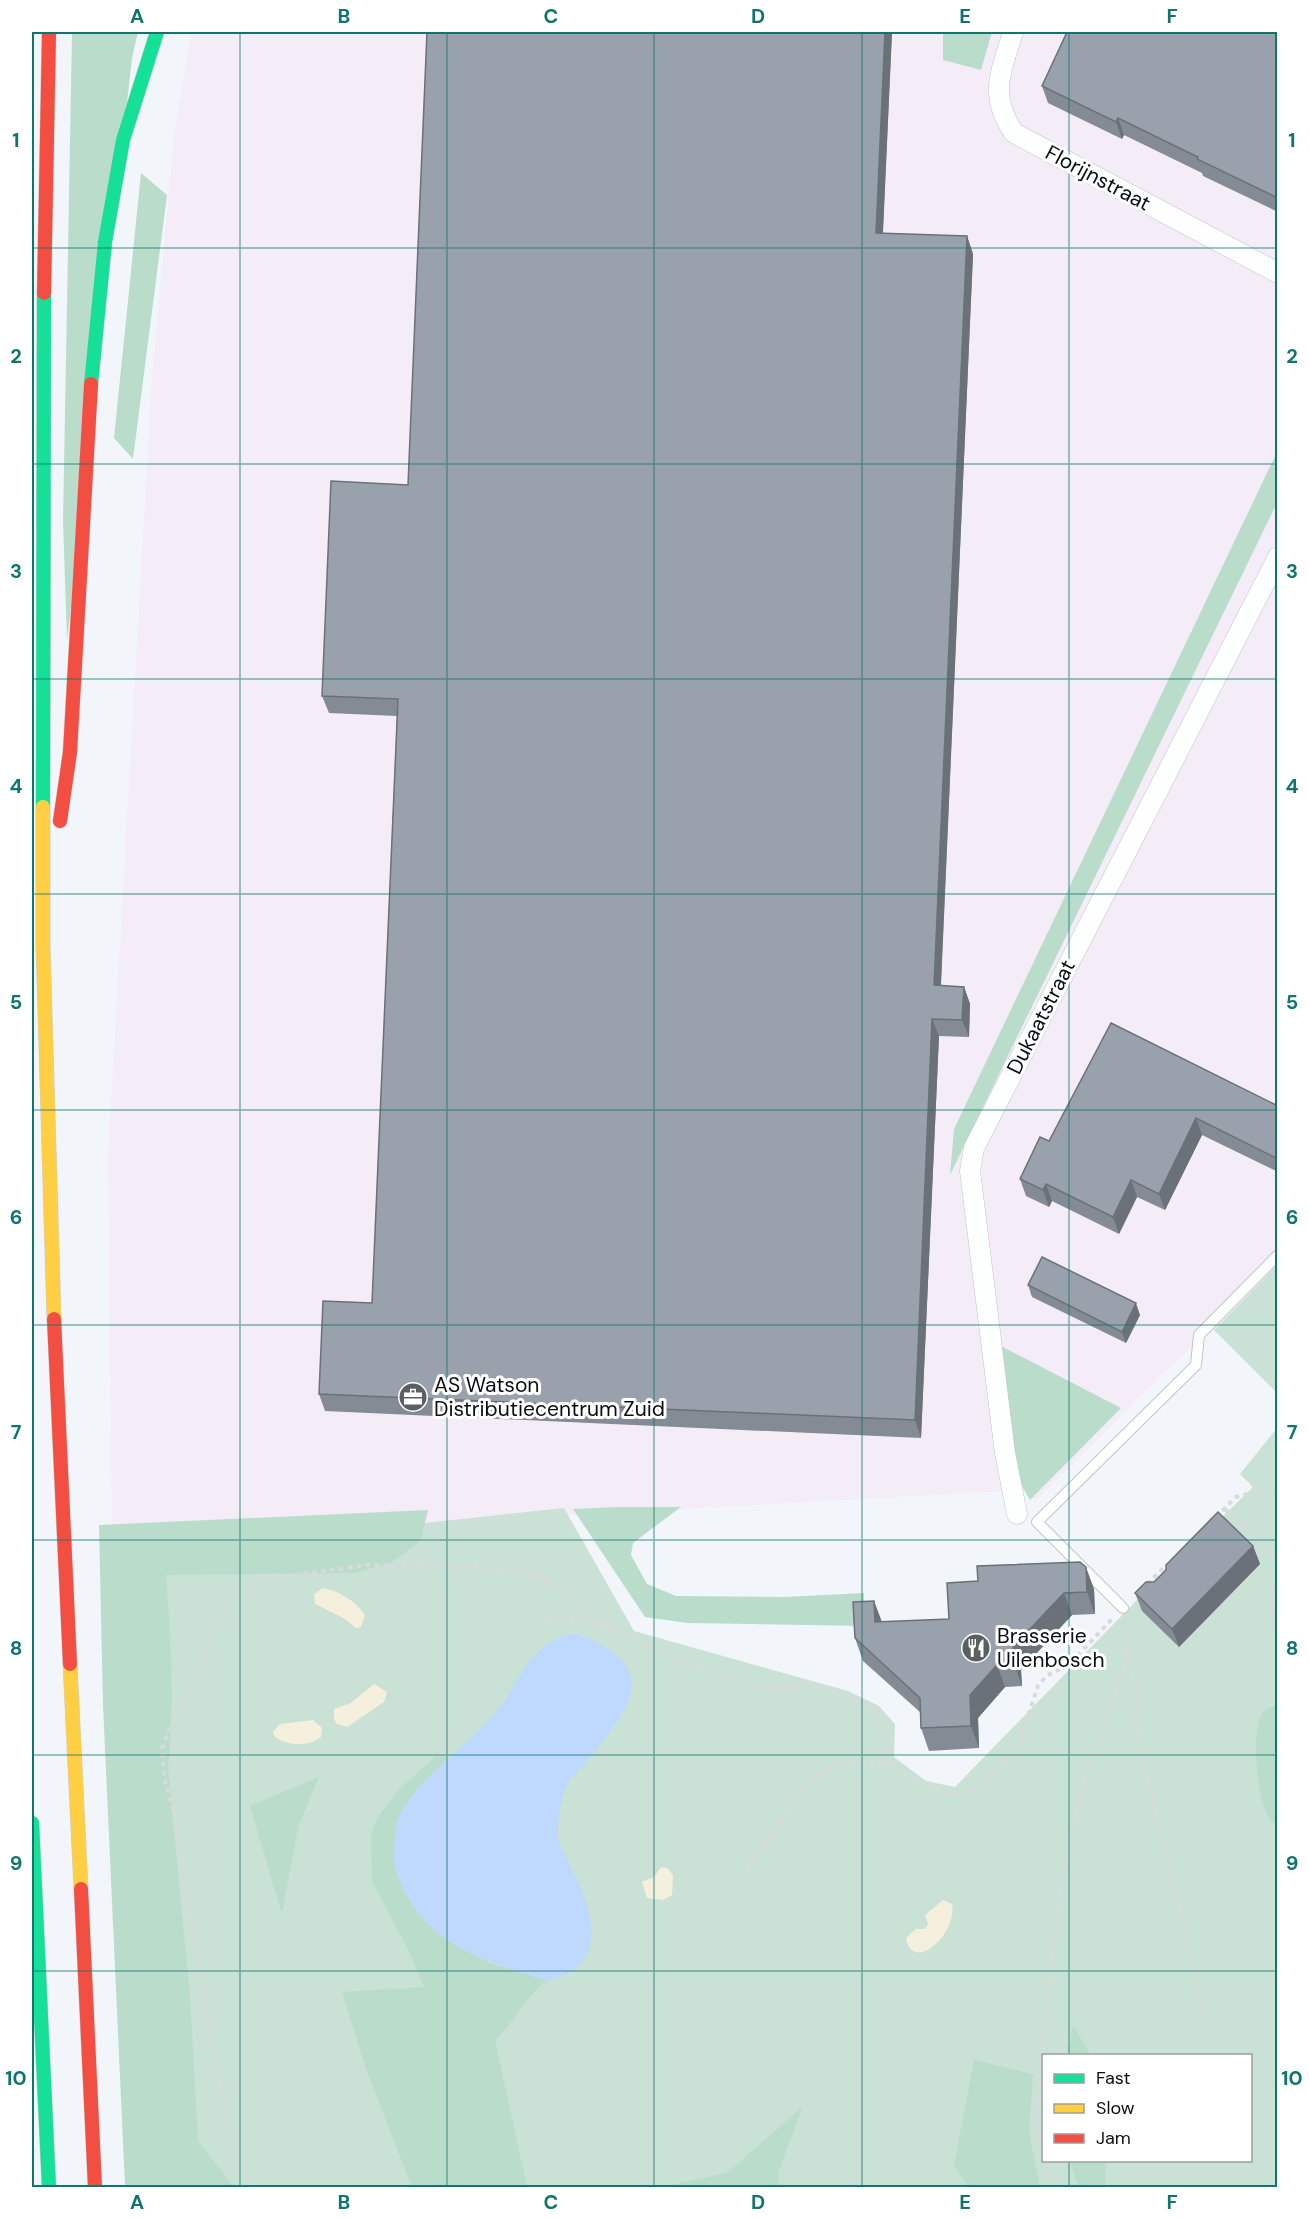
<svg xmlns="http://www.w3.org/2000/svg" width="1309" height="2219" font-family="'DM Sans',sans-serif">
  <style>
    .industrial { fill: #f4edf8 }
    .green { fill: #cae1d5; fill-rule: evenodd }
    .forest { fill: #baddcb }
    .sand { fill: #f4f0dd }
    .water { fill: #bed9fd }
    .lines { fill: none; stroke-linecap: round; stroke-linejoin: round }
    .lane-casing { stroke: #c2c5c8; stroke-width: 12 }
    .street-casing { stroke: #c2c5c8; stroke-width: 21 }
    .fast-casing { stroke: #ced0d2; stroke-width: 15 }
    .slow-casing { stroke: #ced0d2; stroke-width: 15 }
    .jam-casing { stroke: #ced0d2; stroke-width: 15 }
    .path { stroke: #d8dadb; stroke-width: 4; stroke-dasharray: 4.5 4.5; stroke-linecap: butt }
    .lane { stroke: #fdfefe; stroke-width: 10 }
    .street { stroke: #fdfefe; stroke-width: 20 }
    .fast { stroke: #16e098; stroke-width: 14 }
    .slow { stroke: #ffcf43; stroke-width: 14 }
    .jam { stroke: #f24e42; stroke-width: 14 }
    .wall { fill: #848b94 }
    .shaded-wall { fill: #6b7178 }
    .building { fill: #99a2ac; stroke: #6b7178; stroke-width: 1.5 }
    .grid { fill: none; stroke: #0f766e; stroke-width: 1.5; stroke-opacity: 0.55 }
    .labels { text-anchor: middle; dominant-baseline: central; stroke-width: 6; stroke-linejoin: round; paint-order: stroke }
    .street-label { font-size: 21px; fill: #0a0d0f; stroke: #fff }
    .poi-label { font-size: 21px; fill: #0a0d0f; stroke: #fff; text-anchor: start }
    .neatline { fill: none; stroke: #0f766e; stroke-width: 2 }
    .grid-label { font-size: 20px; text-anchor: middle; font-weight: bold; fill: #0f766e }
  </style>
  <rect width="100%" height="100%" fill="#f2f6fa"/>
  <path class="industrial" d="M 191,32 L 1277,32 L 1277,1262 L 1036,1500 L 1021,1490 L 112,1541 L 108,1157 L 152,377 L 174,136 Z"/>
  <path class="green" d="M 1277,1265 L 1277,1393 L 1214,1330 Z
    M 1277,1428 L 1277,2187 L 160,2187 L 113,1535 L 407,1525 L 564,1508 L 634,1631 L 848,1691 L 879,1706 L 895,1724 L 894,1757 L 926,1781 L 955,1787 L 1136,1601 L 1253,1487 L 1240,1474 ZM 1044,2056 L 1250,2056 L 1250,2160 L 1044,2160 Z"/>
  <path class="forest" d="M 72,32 L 138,32 L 132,58 L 67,641 L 63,521 Z
    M 943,32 L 992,32 L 981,70 L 943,60 Z
    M 141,173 L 167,195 L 133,459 L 114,438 Z
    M 1277,452 L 1277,503 L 950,1175 L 954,1129 Z
    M 999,1345 L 1121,1408 L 1030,1500 L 1018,1479 Z
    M 616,1507 L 681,1507 L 633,1543 L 631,1555 L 647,1584 L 676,1596 L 784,1597 L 864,1593 L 864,1626 L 687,1623 L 645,1617 L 573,1509 Z
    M 428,1510 L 421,1540 L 391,1563 L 355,1573 L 166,1575 C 171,1639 175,1703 168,1768 L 190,1995 L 198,2141 L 234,2187 L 125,2187 L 103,1705 L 99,1525 Z
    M 1274,1706 L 1278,1706 L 1277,1827 C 1274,1823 1270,1820 1268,1816 C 1257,1800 1249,1724 1265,1710 C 1266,1709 1272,1707 1274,1706 Z
    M 436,1756 L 448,1757 L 403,1809 L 395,1871 L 417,1912 L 489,1963 L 547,1980 C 524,1998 516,2021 495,2040 L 527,2187 L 412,2187 L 366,2069 L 342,1992 L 424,1987 L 409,1951 L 372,1882 L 371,1835 L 376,1820 L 397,1791 Z
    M 319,1777 L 298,1827 L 282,1914 L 250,1806 Z
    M 1073,2025 L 1089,2052 L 1090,2055 L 1068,2055 Z
    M 974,2060 L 1033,2074 L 1029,2132 L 1040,2187 L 968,2187 L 954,2165 Z
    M 803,2106 L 778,2173 L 779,2187 L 660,2187 L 727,2173 Z
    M 1070,2161 L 1106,2161 L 1105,2187 L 1078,2187 Z"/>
  <path class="sand" d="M 323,1588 C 339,1591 356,1601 365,1615 L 361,1627 L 356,1628 L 345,1619 L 315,1604 L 314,1594 Z
    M 374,1684 L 387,1692 L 384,1702 L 347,1727 L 337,1724 L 334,1719 L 334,1709 L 351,1703 Z
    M 313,1720 L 322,1728 L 321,1737 C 309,1747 287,1746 275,1737 L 273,1732 L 280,1724 Z
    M 661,1867 L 667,1868 L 673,1875 L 672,1895 L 663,1900 L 647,1898 L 642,1882 L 654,1877 Z
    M 943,1900 L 952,1904 C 958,1933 913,1975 906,1938 L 916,1929 L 925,1929 L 928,1924 L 925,1915 Z"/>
  <path class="water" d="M 577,1634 C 667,1667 628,1710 585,1764 C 579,1770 571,1777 567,1785 C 560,1800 558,1817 558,1834 C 558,1844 567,1858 571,1868 C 585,1895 605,1940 578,1966 C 571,1973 558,1977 549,1981 C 496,1965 437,1949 408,1898 C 398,1880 392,1866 394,1846 C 395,1833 395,1822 402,1811 C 424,1772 468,1746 496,1712 C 521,1681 531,1637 577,1634 Z"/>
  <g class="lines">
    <g class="lane-casing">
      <path id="lane" d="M 1123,1608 L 1037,1522 L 1196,1365 L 1199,1335 L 1278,1255"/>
    </g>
    <g class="street-casing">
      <path id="street" d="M 1013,32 C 1001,73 988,94 1014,133 L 1278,273
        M 1017,1514 L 1005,1453 L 970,1171 L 974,1148 L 1278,557"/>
    </g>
    <g class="fast-casing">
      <path id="fast" d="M 91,384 L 105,242 L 123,140 L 157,32
        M 43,807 L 44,293
        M 32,1823 L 49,2188"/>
    </g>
    <g class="slow-casing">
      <path id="slow" d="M 43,807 L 43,945 L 54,1319
        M 70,1664 L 81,1889"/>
    </g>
    <g class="jam-casing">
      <path id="jam" d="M 44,293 L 49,32
        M 60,821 L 70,752 L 91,384
        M 54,1319 L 70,1664
        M 81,1889 L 95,2188"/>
    </g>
    <path class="path" d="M 1225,1509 L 1278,1560
      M 1216,1517 L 1236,1497 L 1278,1486
      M 1278,1572 C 1273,1595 1271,1613 1278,1635
      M 1147,1584 L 1168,1564
      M 543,1623 C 566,1614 587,1620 609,1628
      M 1123,1668 L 1139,1681 L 1135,1727 L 1207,2024
      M 747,1867 L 808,1784 L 829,1768 L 860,1762 L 882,1762 L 946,1794 L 968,1792 L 985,1781 L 1010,1757 L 1021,1737 L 1038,1686 L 1046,1676 L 1069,1665 L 1112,1619
      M 1044,2154 L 1037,2119 C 1047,2003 1054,1882 1087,1771 C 1098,1731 1136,1661 1127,1623
      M 1045,2160 L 1050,2188
      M 253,2188 L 228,2121 L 217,2068 L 173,1809 L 164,1778 L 162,1748 L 169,1730 L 197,1672 L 214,1626 L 231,1602 L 260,1580 L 366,1565 L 477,1567 L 533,1574 L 580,1602 L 613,1630 L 714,1674 L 747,1687 L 817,1687 L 831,1690 L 865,1706 L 875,1713 L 887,1732 L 888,1741 L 882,1762"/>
    <use href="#lane" class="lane"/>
    <use href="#street" class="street"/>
    <use href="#fast" class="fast"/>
    <use href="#slow" class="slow"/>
    <use href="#jam" class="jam"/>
  </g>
  <path class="wall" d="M 427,32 L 892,32 L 883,233 L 967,236 L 973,254 L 941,986 L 964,987 L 970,1004 L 969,1037 L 939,1036 L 921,1438 L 325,1411 L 319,1394 L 372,1303 L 397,716 L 329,713 L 322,696 L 408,485 Z
    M 1278,32 L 1278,212 L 1203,176 L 1202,173 L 1124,135 L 1122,139 L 1048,103 L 1042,86 Z
    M 1278,1106 L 1278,1172 L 1202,1135 L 1165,1210 L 1137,1197 L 1119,1234 L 1052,1201 L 1049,1207 L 1026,1196 L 1020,1179 L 1049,1141 Z
    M 1028,1285 L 1140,1315 L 1126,1343 L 1032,1297 Z
    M 1253,1546 L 1260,1564 L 1179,1647 L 1142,1611 L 1135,1593 L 1154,1582 Z
    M 947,1583 L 1094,1589 L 1095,1614 L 1072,1615 L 1021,1670 L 1022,1686 L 1005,1687 L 978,1718 L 979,1748 L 929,1751 L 921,1728 L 921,1713 L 863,1661 L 855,1638 L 874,1601 L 882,1622 L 949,1619 Z"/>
  <path class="shaded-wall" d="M 885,32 L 892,32 L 882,250 L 876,233 Z
    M 1118,118 L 1124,135 L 1122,139 L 1116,122 Z
    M 967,236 L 973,254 L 940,1003 L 934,985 Z
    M 964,987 L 970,1004 L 969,1037 L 962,1020 Z
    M 932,1019 L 939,1036 L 921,1438 L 915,1420 Z
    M 1196,1118 L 1202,1135 L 1165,1210 L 1159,1194 Z
    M 1131,1180 L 1137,1197 L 1119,1234 L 1113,1217 Z
    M 1046,1184 L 1052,1201 L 1049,1207 L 1043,1190 Z
    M 1136,1303 L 1140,1315 L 1126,1343 L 1122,1332 Z
    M 1253,1546 L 1260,1564 L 1179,1647 L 1172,1629 Z
    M 1086,1567 L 1094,1589 L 1095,1614 L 1087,1592 Z
    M 1064,1593 L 1072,1615 L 1021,1670 L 1022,1686 L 1014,1664 L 1013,1647 Z
    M 874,1601 L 882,1623 L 875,1622 Z
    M 997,1665 L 1005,1687 L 978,1718 L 979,1748 L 971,1726 L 970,1695 Z"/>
  <path class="building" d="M 427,32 L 885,32 L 876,233 L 967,236 L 934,985 L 964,987 L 962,1020 L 932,1019 L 915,1420 L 319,1394 L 323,1301 L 372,1303 L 398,699 L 322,696 L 331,481 L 408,485 Z
    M 1067,32 L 1278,32 L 1278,198 L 1197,159 L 1198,157 L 1118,118 L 1116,122 L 1042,86 Z
    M 1111,1023 L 1278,1106 L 1278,1159 L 1196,1118 L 1159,1194 L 1131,1180 L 1113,1217 L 1046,1184 L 1043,1190 L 1020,1179 L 1040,1137 L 1049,1141 Z
    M 1042,1257 L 1136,1303 L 1122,1332 L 1028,1285 Z
    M 1218,1512 L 1253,1546 L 1172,1629 L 1135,1593 L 1146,1582 L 1154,1582 L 1166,1570 L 1166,1565 Z
    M 1080,1562 L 1086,1567 L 1087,1592 L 1064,1593 L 1013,1647 L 1014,1664 L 997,1665 L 970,1695 L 971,1726 L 921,1728 L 920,1698 L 855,1638 L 853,1602 L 874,1601 L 875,1622 L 949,1619 L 947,1583 L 978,1581 L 977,1566 Z"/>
  <path class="grid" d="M 240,32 L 240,2188M 447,32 L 447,2188M 654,32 L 654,2188M 862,32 L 862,2188M 1069,32 L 1069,2056M 32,248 L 1278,248M 32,464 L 1278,464M 32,679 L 1278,679M 32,894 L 1278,894M 32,1110 L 1278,1110M 32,1325 L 1278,1325M 32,1540 L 1278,1540M 32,1755 L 1278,1755M 32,1971 L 1278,1971M 1069,2160 L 1069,2188"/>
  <defs>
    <g id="office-disc" transform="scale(1.5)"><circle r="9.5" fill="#5b5f61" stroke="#fff"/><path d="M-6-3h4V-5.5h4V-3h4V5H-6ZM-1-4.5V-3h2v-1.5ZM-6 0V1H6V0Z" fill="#fff"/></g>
    <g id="restaurant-disc" transform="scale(1.5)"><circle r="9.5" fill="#5b5f61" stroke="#fff"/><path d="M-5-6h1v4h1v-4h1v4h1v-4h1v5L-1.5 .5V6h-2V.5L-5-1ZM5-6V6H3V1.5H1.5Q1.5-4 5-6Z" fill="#fff"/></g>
  </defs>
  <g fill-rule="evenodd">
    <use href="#office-disc" x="413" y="1397"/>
    <use href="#restaurant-disc" x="976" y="1648"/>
  </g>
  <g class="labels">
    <g class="street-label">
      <text transform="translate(1098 178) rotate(28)">Florijnstraat</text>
      <text transform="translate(1041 1017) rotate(-63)">Dukaatstraat</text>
    </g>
    <g class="poi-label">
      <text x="434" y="1385">AS Watson<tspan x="434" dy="24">Distributiecentrum Zuid</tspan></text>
      <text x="997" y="1636">Brasserie<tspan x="997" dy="24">Uilenbosch</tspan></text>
    </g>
  </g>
  <rect width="1309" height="2219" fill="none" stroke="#ffffff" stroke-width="66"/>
  <rect x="1042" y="2054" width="210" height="108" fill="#ffffff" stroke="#9d9e9f" stroke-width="1.5"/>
  <rect x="1054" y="2074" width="30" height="9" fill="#16e098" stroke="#9d9e9f" stroke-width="1.5"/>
  <text x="1096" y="2084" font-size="18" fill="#0a0d0f">Fast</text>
  <rect x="1054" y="2104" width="30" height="9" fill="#ffcf43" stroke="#9d9e9f" stroke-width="1.5"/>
  <text x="1096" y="2114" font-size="18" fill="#0a0d0f">Slow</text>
  <rect x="1054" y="2134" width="30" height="9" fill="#f24e42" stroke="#9d9e9f" stroke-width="1.5"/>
  <text x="1096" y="2144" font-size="18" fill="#0a0d0f">Jam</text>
  <rect x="33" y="33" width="1243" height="2153" class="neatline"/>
  <g class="grid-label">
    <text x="137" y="23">A</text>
    <text x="344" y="23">B</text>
    <text x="551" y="23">C</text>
    <text x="758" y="23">D</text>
    <text x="965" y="23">E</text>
    <text x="1172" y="23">F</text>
    <text x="16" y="147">1</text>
    <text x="1292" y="147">1</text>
    <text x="16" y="363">2</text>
    <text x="1292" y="363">2</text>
    <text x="16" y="578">3</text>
    <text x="1292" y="578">3</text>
    <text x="16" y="793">4</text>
    <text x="1292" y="793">4</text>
    <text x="16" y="1009">5</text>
    <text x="1292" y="1009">5</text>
    <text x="16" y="1224">6</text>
    <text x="1292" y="1224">6</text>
    <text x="16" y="1439">7</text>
    <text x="1292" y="1439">7</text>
    <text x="16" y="1655">8</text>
    <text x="1292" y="1655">8</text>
    <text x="16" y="1870">9</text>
    <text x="1292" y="1870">9</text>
    <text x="16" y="2085">10</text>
    <text x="1292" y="2085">10</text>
    <text x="137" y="2209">A</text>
    <text x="344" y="2209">B</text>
    <text x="551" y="2209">C</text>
    <text x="758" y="2209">D</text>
    <text x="965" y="2209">E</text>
    <text x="1172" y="2209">F</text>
  </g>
</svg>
